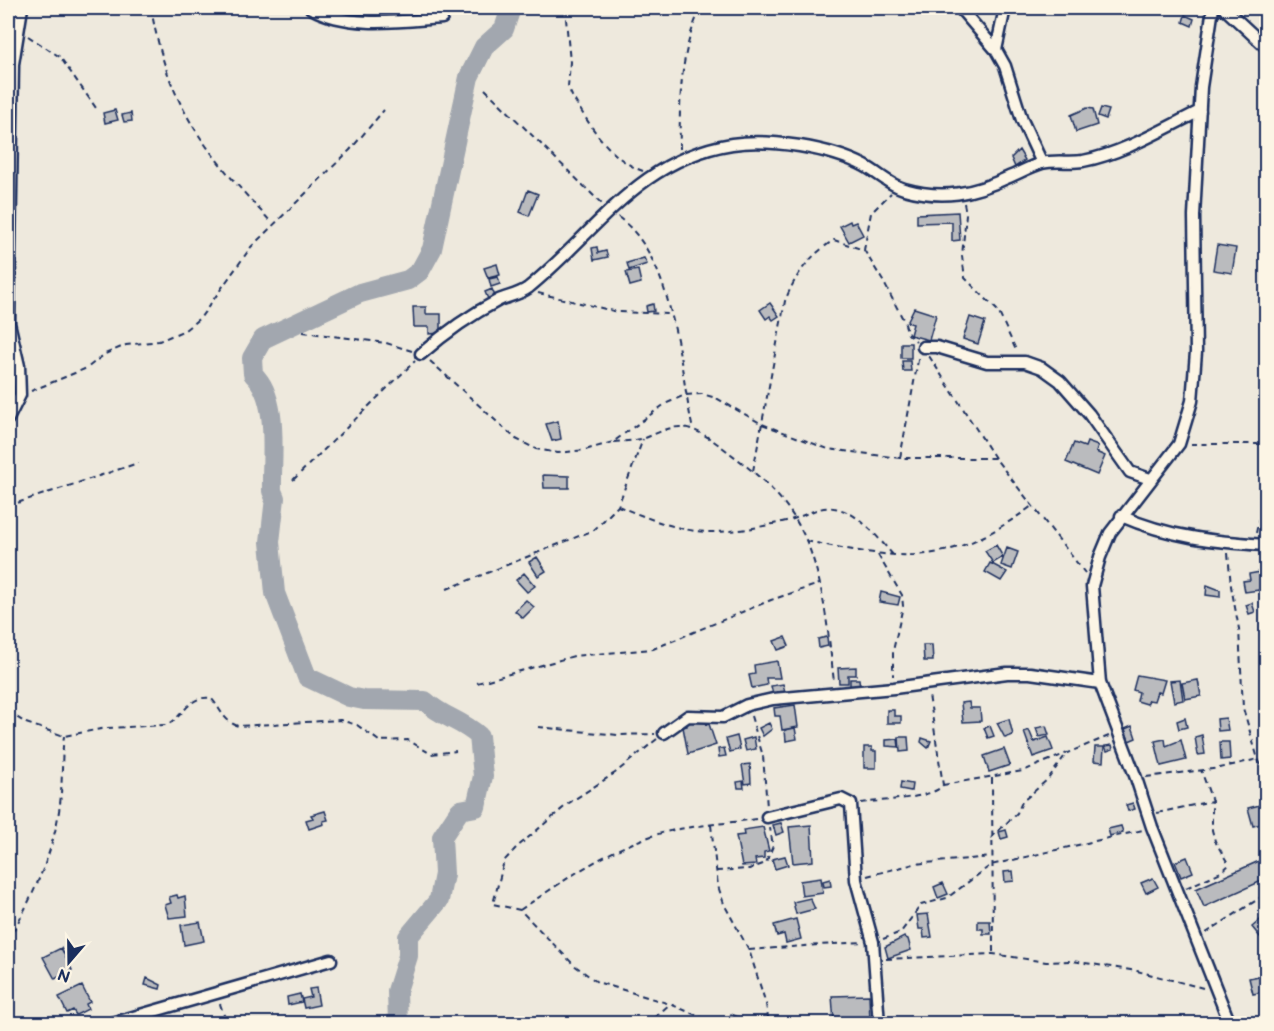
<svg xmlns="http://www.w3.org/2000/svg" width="1274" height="1031" font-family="'Balsamiq Sans',sans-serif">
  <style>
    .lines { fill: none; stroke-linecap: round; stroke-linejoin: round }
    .river { stroke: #a2a7af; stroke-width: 20 }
    .building { fill: #babbbe; stroke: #1b2f5e; stroke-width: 1.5 }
    .minor-casing { stroke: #1b2f5e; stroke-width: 15 }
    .path { stroke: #1b2f5e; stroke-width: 2; stroke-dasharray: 6 4.5; stroke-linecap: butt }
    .minor { stroke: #fcf5e5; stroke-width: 10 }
  </style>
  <rect width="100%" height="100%" fill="#eee9dd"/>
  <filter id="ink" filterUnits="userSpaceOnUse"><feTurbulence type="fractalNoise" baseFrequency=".0167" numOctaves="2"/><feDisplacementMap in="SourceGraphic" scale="12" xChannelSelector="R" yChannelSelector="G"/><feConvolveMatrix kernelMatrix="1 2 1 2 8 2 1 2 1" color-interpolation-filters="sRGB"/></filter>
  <g filter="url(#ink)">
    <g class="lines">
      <path class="river" d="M 398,1024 L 397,991 L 408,956 L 408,937 L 439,900 L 444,874 L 442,837 L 460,810 L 476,807 L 483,776 L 479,736 C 460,719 443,718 425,701 L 364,700 L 349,697 L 307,677 L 275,593 L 270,542 L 275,498 L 272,491 C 271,456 280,399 253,374 L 252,358 L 263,339 L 360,293 L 408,280 L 420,271 L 432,249 L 469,77 L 484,47 L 504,29 L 511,8"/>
    </g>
    <path class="building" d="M 1185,15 L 1194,19 L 1192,26 L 1183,22 Z
      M 1087,108 L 1093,109 L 1097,125 L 1076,132 L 1071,115 Z
      M 1101,108 L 1109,110 L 1106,119 L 1098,116 Z
      M 115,110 L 118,120 L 105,123 L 103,113 Z
      M 131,113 L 132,121 L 124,122 L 122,115 Z
      M 1019,150 L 1025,160 L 1015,167 L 1011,158 Z
      M 528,190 L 538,194 L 529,216 L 520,212 Z
      M 958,212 L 960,240 L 952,241 L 952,222 L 917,223 L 917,214 Z
      M 850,221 L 851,224 L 856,222 L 863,235 L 849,242 L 840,226 Z
      M 1217,245 L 1236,248 L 1232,273 L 1213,270 Z
      M 597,247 L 598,253 L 606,251 L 608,257 L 594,260 L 592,248 Z
      M 644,258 L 647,264 L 629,270 L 627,263 Z
      M 497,264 L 500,275 L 488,278 L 484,268 Z
      M 638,270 L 641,283 L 630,286 L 626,272 Z
      M 498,277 L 500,284 L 491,287 L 489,279 Z
      M 492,289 L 495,296 L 488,299 L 485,292 Z
      M 770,303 L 779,316 L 773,320 L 770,316 L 766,319 L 760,310 Z
      M 653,304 L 654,311 L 647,312 L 646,306 Z
      M 413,307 L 426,307 L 426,314 L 441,314 L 441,333 L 429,334 L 429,327 L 414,327 Z
      M 914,308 L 936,315 L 929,340 L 910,335 L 913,324 L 907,322 Z
      M 970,317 L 985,322 L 978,344 L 963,339 Z
      M 901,343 L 911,343 L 911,358 L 901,358 Z
      M 902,361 L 910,361 L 911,371 L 903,371 Z
      M 558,421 L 561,439 L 552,441 L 546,424 Z
      M 1087,442 L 1098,446 L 1096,452 L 1105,456 L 1097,475 L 1066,462 L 1074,443 L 1085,447 Z
      M 543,475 L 569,476 L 569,488 L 544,488 Z
      M 996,545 L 1003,557 L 993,563 L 985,551 Z
      M 1007,548 L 1018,552 L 1012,569 L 1001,565 Z
      M 537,557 L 546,571 L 538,576 L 529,562 Z
      M 990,563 L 1007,572 L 1001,581 L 985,572 Z
      M 1266,568 L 1266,589 L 1245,592 L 1243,581 L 1250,580 L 1249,574 L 1260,572 L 1260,569 Z
      M 524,573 L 535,586 L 527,592 L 516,580 Z
      M 1207,585 L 1220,590 L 1220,597 L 1206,595 Z
      M 881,592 L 900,597 L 898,605 L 879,602 Z
      M 526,600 L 534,607 L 523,618 L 515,611 Z
      M 1252,603 L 1255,612 L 1249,614 L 1246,605 Z
      M 785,637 L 789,646 L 778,650 L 774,641 Z
      M 827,637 L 828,646 L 819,648 L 818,639 Z
      M 923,645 L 932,645 L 933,661 L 924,661 Z
      M 777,661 L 780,678 L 766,678 L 767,685 L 752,688 L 749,675 L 755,674 L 754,665 Z
      M 856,667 L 856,675 L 848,675 L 848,683 L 839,683 L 838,668 Z
      M 1137,675 L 1165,680 L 1161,693 L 1157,692 L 1154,701 L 1149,700 L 1147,704 L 1137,701 L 1139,692 L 1133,690 Z
      M 850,679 L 859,679 L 860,688 L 850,689 Z
      M 1180,680 L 1183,700 L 1174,702 L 1170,681 Z
      M 1198,680 L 1201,696 L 1185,699 L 1182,683 Z
      M 783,684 L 785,692 L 773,694 L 771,686 Z
      M 969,702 L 970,708 L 980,708 L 981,721 L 963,722 L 961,703 Z
      M 795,705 L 798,727 L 782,730 L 780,716 L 775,716 L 774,708 Z
      M 887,710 L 894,710 L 894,716 L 901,716 L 901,723 L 887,723 Z
      M 1185,718 L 1187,727 L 1179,729 L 1177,721 Z
      M 1226,718 L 1228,730 L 1218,731 L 1217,719 Z
      M 698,719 L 699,722 L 704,720 L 706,725 L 709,724 L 716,745 L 688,754 L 683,727 L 687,726 L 686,723 Z
      M 1009,719 L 1013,735 L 1005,738 L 997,723 Z
      M 769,723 L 772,729 L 763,736 L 759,728 Z
      M 990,726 L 994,736 L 988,738 L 984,728 Z
      M 1046,726 L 1049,735 L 1039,737 L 1036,728 Z
      M 1132,726 L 1136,738 L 1129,741 L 1125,729 Z
      M 795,728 L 797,739 L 786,741 L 785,730 Z
      M 1029,730 L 1034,742 L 1048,737 L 1053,750 L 1033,757 L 1024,732 Z
      M 1202,735 L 1205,754 L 1198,755 L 1195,737 Z
      M 737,736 L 740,749 L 730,752 L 726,739 Z
      M 754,737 L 756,749 L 746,751 L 743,740 Z
      M 899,737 L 908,737 L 909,751 L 900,752 Z
      M 922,738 L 931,741 L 928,748 L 921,742 Z
      M 898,739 L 899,747 L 886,746 L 886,740 Z
      M 1165,739 L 1166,746 L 1181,740 L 1186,760 L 1161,766 L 1155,741 Z
      M 1220,742 L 1229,742 L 1230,759 L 1221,760 Z
      M 1112,745 L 1113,749 L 1107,751 L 1105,746 Z
      M 864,747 L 872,747 L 872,751 L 876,751 L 876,768 L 864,768 Z
      M 1095,747 L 1104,747 L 1103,762 L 1094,761 Z
      M 724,748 L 726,756 L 719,757 L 718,749 Z
      M 1004,749 L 1010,765 L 989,772 L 984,756 Z
      M 750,764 L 751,783 L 745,784 L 742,765 Z
      M 743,781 L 744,788 L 738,788 L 737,782 Z
      M 901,782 L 912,784 L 911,791 L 900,789 Z
      M 1133,803 L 1135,809 L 1128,811 L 1126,805 Z
      M 1260,805 L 1265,823 L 1253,826 L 1248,808 Z
      M 325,811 L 328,820 L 323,821 L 324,824 L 309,829 L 306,820 L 313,818 L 311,815 Z
      M 781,823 L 784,832 L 776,835 L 773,825 Z
      M 811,825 L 813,861 L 793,863 L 789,827 Z
      M 1121,826 L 1123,832 L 1110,836 L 1108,829 Z
      M 763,827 L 769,851 L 764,852 L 764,858 L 755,859 L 756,865 L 742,866 L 736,836 L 744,835 L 743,830 Z
      M 1006,830 L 1008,837 L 1001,839 L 999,832 Z
      M 785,856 L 788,865 L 775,869 L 772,859 Z
      M 1187,857 L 1193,872 L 1181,877 L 1175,862 Z
      M 1266,858 L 1266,879 L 1204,907 L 1196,889 Z
      M 1013,871 L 1014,881 L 1005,882 L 1004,872 Z
      M 821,878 L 823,893 L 802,896 L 800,881 Z
      M 1153,878 L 1158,887 L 1146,893 L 1141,883 Z
      M 830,879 L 831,886 L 824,887 L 823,881 Z
      M 943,883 L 948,894 L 938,898 L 934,887 Z
      M 177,895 L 178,898 L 185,896 L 187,916 L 169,918 L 165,905 L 171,903 L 169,897 Z
      M 810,898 L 815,909 L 796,914 L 793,902 Z
      M 928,914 L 932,937 L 924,938 L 923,929 L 919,929 L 917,915 Z
      M 1266,915 L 1266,932 L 1260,937 L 1252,927 Z
      M 796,919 L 801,939 L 786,943 L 784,934 L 777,936 L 774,925 Z
      M 978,921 L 990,921 L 991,934 L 983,934 L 983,929 L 978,929 Z
      M 200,922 L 204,941 L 184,945 L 181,925 Z
      M 904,937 L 908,939 L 911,950 L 888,958 L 885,947 Z
      M 61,948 L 72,970 L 55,979 L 43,957 Z
      M 1259,976 L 1263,992 L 1253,994 L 1249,978 Z
      M 147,978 L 161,985 L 160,989 L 145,985 Z
      M 82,986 L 90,1002 L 86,1004 L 88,1009 L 76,1015 L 73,1010 L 67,1013 L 59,997 Z
      M 316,988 L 319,1005 L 304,1008 L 302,999 L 311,997 L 309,989 Z
      M 300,994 L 302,1002 L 288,1005 L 287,997 Z
      M 869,995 L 870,1022 L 834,1023 L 832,996 Z
      M 731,1014 L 743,1019 L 741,1024 L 728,1021 Z"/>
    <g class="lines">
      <g class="minor-casing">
        <path id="minor" d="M 311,8 C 348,29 401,21 442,18
          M 960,8 L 996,50 L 1005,66 L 1022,120 L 1042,163
          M 1213,8 L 1201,87 L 1194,216 L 1196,352 L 1192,401 L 1179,444 L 1110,533 L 1100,557 L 1092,586 L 1100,683 L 1136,778 L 1152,827 L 1230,1024
          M 1224,8 L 1266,47
          M 996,50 L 1005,8
          M 923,347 L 937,347 L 987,362 L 1025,362 L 1042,368 L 1060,381 L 1089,414 L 1130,472 L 1150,479
          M 421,354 C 445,333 470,315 499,300 C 509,296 520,294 528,288 C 596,233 638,159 732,144 C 769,138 831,148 865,166 C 878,173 890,185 904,189 C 943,200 973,194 1009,177 C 1019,173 1031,166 1042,163 C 1055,160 1070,163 1083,161 C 1124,153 1163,129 1200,111
          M 8,419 L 20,395 L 19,366 L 9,323 L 13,64 L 22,8
          M 1121,516 C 1169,537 1215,542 1266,545
          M 664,733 L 688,716 L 723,717 L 747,705 L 773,699 L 894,688 L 1007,673 L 1030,673 L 1100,683
          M 767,817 L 841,799 L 851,804 L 856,880 L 873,942 L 879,1024
          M 109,1024 L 331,960"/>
      </g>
      <path class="path" d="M 151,8 C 168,107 205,151 272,223
        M 565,8 L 570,62 L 568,87 L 572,96 C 589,124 610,160 643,171
        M 28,36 L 60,57 L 96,108
        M 485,89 L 602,204
        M 680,149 C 679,102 680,50 701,8
        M 964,203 L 966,214 L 962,256 L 965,278 L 998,311 L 1016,350
        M 618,217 C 675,258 679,367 693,430
        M 864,250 L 871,213 L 891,193
        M 538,293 L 618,312 L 671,314
        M 303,332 L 386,343 L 412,351
        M 929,356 L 995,458 L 1085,573
        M 430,361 L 516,439 L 536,449 L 558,453 L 585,450 L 613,442 L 665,404 L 685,395 L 702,394 L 716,398 L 762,424 L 828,449 L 900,458 L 995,458
        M 31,391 L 87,368 L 105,354 L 126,345 L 159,341 L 185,330 L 201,317 L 251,247 L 350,150 L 384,110
        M 614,442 C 624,441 635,441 645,438 C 656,434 667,427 680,427 C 697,427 718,444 731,454 C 755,472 780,494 795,519 C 823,563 828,631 834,682
        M 1191,444 L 1266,444
        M 900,458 L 919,355
        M 753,471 L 785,301 C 796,274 809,256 834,240 L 864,250 L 883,281 L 904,321 L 908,334 L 916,341
        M 293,480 L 415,361
        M 8,506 L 138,463
        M 618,506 C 645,517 680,532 710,532 C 736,532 761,527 786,521 C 802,518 818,505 834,508 C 859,512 878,538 894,556
        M 1256,533 L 1266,486
        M 806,541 C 905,561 947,568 1032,506
        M 1228,553 L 1231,586 L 1239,629 L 1243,708 L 1258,759 L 1266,776
        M 878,555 L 902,595 L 903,606 L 893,651 L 893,676
        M 447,589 L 594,530 L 618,506 L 643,439
        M 477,683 L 574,656 L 653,649 L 771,600 L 819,584
        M 8,712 L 26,723 L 64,736 L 106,728 L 167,725 C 184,716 189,695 211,698 C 221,709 223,721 238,726 L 340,720 L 357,725 L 379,741 L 408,740 L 431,754 L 456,751
        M 751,716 L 763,756 L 767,807
        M 538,727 L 618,735 L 655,734
        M 657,739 L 615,773 L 569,803 L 516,848 L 504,861 L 493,904 L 520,910 L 574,965 L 597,982 L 670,1004 L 717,1024
        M 1146,777 L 1220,768 L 1258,759
        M 992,778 L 993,954
        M 943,785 L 1023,771 L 1109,736
        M 861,803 C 880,800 933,799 943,785 L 929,695
        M 1157,813 L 1212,801
        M 711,825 L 718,886 L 724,904 L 749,950 L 766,1004 L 769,1024
        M 991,838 L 1017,813 L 1022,802 L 1048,779 L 1064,757
        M 716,871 L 749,869 L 766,863 L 773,846 L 770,828
        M 867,876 L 914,864 L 991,857
        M 1186,888 L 1221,872 L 1229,865 L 1215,841 L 1212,830 L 1212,801 L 1201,770
        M 520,910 C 568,878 617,842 674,830 C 700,825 729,823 756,819
        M 1206,933 L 1266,894
        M 883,939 L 901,932 L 921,905 L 947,898 L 991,865 L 1143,830
        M 8,940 C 31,900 52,857 59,811 C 63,787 61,761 64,736
        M 749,950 L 862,942
        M 886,959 L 993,954 L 1046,962 L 1072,961 L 1137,971 L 1203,988
        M 220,1004 L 227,1024
        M 647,1024 L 670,1004"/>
      <use href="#minor" class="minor"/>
    </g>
  </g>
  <rect width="1274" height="1031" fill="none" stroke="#fcf5e5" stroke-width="30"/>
  <rect x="15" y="15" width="1244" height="1001" fill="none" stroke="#1b2f5e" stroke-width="2" filter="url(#ink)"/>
  <g transform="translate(69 962) rotate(200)" stroke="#fcf5e5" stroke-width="4.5" paint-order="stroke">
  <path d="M0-4.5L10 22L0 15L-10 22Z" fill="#1b2f5e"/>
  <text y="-9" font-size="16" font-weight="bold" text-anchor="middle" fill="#1b2f5e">N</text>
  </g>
</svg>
